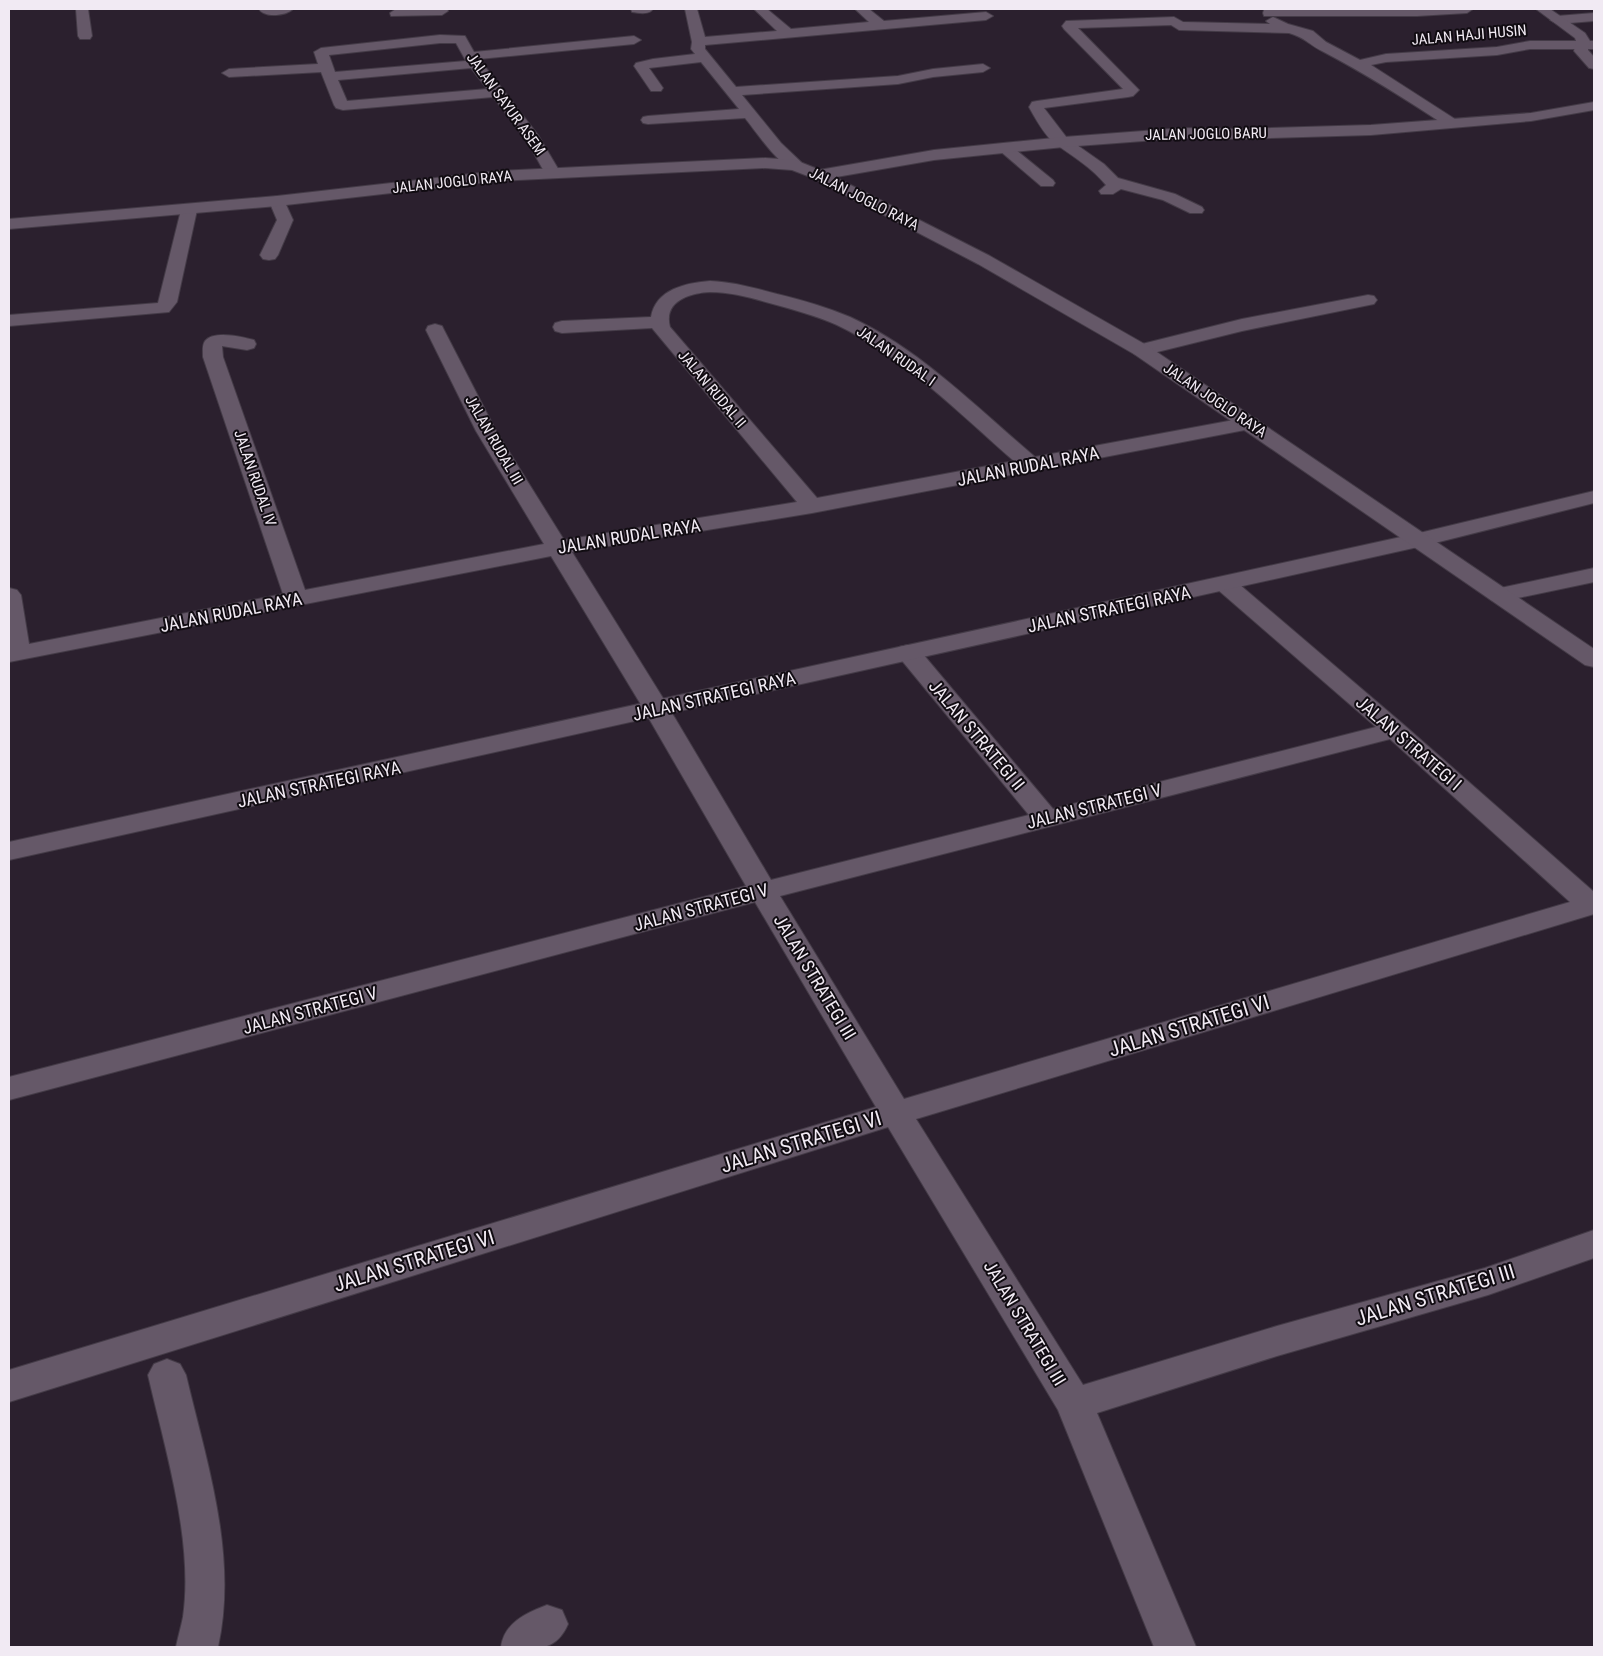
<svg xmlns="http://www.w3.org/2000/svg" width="1603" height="1656" font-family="'Roboto Condensed',sans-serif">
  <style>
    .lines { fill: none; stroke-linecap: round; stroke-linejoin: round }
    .minor-casing { stroke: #443b47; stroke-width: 2 }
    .tertiary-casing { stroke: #443b47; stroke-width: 2 }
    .secondary-casing { stroke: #443b47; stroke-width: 2 }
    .minor { fill: #655868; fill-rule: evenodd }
    .tertiary { fill: #655868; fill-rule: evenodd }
    .secondary { fill: #655868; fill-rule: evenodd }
    .labels { text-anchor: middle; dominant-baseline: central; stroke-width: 4; stroke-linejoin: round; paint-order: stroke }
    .far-street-label { font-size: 15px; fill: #f1eaf3; stroke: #110c12 }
    .street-label { font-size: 18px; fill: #f1eaf3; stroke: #110c12 }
    .near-street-label { font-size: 21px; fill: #f1eaf3; stroke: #110c12 }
  </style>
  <rect width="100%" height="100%" fill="#2b202e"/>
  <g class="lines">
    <g class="minor-casing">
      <path id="minor" d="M 76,9 L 88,9 L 92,36 L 90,39 L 80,39 L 78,36 Z
        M 259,9 L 293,9 C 286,16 264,18 259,9 Z
        M 396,9 L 447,9 L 448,11 L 442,15 L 391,16 L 390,13 Z
        M 631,9 L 653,9 C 649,15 639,13 632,12 Z
        M 685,9 L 697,9 L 705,37 L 777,31 L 754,9 L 767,9 L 791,29 L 869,22 L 855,9 L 869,9 L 884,21 L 986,12 L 993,16 L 986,20 L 705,45 L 705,49 L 736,87 L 898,76 L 933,69 L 983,64 L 990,68 L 983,72 L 933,77 L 898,84 L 742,95 L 781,143 L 801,162 L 803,165 L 801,168 C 796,169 793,170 789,168 C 773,157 757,133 745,118 L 648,124 L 643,123 L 641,120 L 643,117 L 648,116 L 739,109 L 701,62 L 649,68 L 663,88 L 661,91 L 651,91 L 634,66 L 636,63 L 653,59 L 695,54 L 691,49 L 692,42 Z
        M 1269,9 L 1473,9 L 1467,13 L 1417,16 L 1264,16 L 1263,13 L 1264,10 Z
        M 1594,13 L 1594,21 L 1557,24 L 1550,20 L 1557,16 Z
        M 1174,17 L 1183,22 L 1270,24 L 1266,21 L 1273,17 L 1288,24 L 1313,31 L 1326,42 L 1360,60 L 1386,54 L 1497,47 L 1530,41 L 1594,41 L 1594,49 L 1530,49 L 1497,55 L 1386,62 L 1371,65 L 1458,121 L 1460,124 L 1458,127 L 1448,127 C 1407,100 1366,74 1322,51 C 1308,44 1306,38 1289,33 L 1179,30 L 1171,25 L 1078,28 L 1139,90 L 1133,96 L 1128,97 L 1044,108 L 1067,138 L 1104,164 L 1118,178 L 1175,194 L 1202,207 L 1204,210 L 1202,213 L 1190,213 L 1163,200 L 1121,189 L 1113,194 L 1101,194 L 1099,191 L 1106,185 C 1092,168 1074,157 1057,145 C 1046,138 1035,118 1029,107 L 1032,102 L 1037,101 L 1123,89 L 1064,29 L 1062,26 L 1066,21 Z
        M 440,35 L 465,36 L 474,52 L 634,36 L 641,40 L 634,44 L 479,59 L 538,135 L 560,172 L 558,175 L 546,175 L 526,139 L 493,97 L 343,110 L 336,108 L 334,105 L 321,72 L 229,77 L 222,73 L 229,69 L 318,64 L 314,52 L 321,48 ZM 440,43 L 456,43 L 466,61 L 335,72 L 329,55 ZM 471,68 L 487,89 L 347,101 L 338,80 Z
        M 1005,143 L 1010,145 L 1053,180 L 1055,183 L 1053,186 L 1041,186 L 1000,151 L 997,148 L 1000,145 Z
        M 277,196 L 283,198 L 293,220 L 278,255 L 275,259 L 269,260 L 263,259 L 260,255 L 277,220 L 269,201 L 271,198 Z
        M 189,205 L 195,207 L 197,210 L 177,302 L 169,312 L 9,326 L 9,315 L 158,303 L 181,210 L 183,207 Z
        M 710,281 C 733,282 755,288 777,294 C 802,300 826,307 850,317 C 920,349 977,408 1035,457 L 1250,417 L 1257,419 L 1260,423 L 1257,427 L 1250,429 L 812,513 L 572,552 L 666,703 L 771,880 L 1029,815 L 899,657 L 896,652 L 899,647 L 908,645 L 917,647 L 1053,809 L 1376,727 L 1217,589 L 1213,584 L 1217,579 L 1225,577 L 1233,579 L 1404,725 L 1594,892 L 1594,914 L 916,1119 L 1083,1385 L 1277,1326 L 1485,1268 L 1594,1230 L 1594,1258 L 1488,1295 L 1277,1356 L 1097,1413 L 1196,1647 L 1154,1647 L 1058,1410 L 888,1127 L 9,1402 L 9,1370 L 876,1107 L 755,902 L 9,1100 L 9,1077 L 746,886 L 640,703 L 551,556 L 9,662 L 9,588 L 17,590 L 21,595 L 29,644 L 283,594 L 203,357 C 203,352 202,345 205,341 C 214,330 242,337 254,340 L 256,344 L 254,348 L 247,350 L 222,346 L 223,357 L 305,590 L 544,544 L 476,431 L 426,330 L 428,326 L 435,324 L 442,326 L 444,330 L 496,431 L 564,540 L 797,502 L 652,328 L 562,333 L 555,331 L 553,327 L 555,323 L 562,321 L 651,317 C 656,289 686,283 710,281 ZM 710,292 C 731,292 752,298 773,304 C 795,310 817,316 837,325 C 904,357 959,413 1014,461 L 817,498 L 670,327 C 663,301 690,293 710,292 ZM 1390,739 L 1570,902 L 904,1099 L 780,896 Z
        M 1368,295 L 1374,296 L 1377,300 L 1374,304 L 1242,331 L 1141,356 L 1134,354 L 1132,350 L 1134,346 L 1242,319 Z
        M 1594,491 L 1594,503 L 1419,547 L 1411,545 L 1408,540 L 1411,535 Z
        M 1594,568 L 1594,582 L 1499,602 L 1491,600 L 1487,595 L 1491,590 Z
        M 167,1359 L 180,1364 L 186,1375 C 207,1464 238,1556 218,1647 L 176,1647 C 178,1637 181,1627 183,1617 C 194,1542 165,1449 148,1375 L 154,1364 Z
        M 547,1605 L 562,1610 L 568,1624 C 554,1656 531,1647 501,1647 C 504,1623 526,1613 547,1605 Z"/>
    </g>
    <g class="tertiary-casing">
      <path id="tertiary" d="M 1536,9 L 1550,9 L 1585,33 L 1590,41 L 1588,50 L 1594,57 L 1594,69 L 1589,68 L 1574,51 L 1576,41 L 1575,38 Z
        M 1594,102 L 1594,110 L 1531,121 L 1371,135 L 1239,139 L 1183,138 L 1064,147 L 934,160 L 819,180 L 813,178 L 811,175 L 813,172 L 819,170 L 934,150 L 1064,137 L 1183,128 L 1239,129 L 1371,125 L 1531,113 Z
        M 1419,533 L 1427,535 L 1430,540 L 1427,545 L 9,860 L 9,842 Z"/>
    </g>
    <g class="secondary-casing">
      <path id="secondary" d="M 765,158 L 795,160 L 825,172 L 990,256 L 1148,346 L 1594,649 L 1594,667 L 1585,665 L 1134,354 L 978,264 L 813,178 L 792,170 L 765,168 L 497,181 L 277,206 L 9,229 L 9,219 L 277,196 L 497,171 Z"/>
    </g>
    <use href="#minor" class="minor"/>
    <use href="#tertiary" class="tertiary"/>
    <use href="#secondary" class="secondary"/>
  </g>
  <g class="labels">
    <g class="far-street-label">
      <text transform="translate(1469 35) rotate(-5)">JALAN HAJI HUSIN</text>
      <text transform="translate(506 104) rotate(54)">JALAN SAYUR ASEM</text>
      <text transform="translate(1206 134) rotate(-1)">JALAN JOGLO BARU</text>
      <text transform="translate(452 182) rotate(-6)">JALAN JOGLO RAYA</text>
      <text transform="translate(864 199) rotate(27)">JALAN JOGLO RAYA</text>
      <text transform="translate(896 356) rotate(35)">JALAN RUDAL I</text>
      <text transform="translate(712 389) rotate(50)">JALAN RUDAL II</text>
      <text transform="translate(1215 400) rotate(34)">JALAN JOGLO RAYA</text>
      <text transform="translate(494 440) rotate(60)">JALAN RUDAL III</text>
      <text transform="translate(255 478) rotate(71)">JALAN RUDAL IV</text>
    </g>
    <g class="street-label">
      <text transform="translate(1028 466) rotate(-11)">JALAN RUDAL RAYA</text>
      <text transform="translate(629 536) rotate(-9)">JALAN RUDAL RAYA</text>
      <text transform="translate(1109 609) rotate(-12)">JALAN STRATEGI RAYA</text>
      <text transform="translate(231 612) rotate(-11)">JALAN RUDAL RAYA</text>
      <text transform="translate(714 696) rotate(-13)">JALAN STRATEGI RAYA</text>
      <text transform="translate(977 735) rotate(50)">JALAN STRATEGI II</text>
      <text transform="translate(1409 743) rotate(41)">JALAN STRATEGI I</text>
      <text transform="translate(319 784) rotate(-12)">JALAN STRATEGI RAYA</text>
      <text transform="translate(1094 806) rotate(-14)">JALAN STRATEGI V</text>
      <text transform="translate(701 907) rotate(-15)">JALAN STRATEGI V</text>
      <text transform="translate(815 977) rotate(59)">JALAN STRATEGI III</text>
      <text transform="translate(310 1010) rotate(-15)">JALAN STRATEGI V</text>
      <text transform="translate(1025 1323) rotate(59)">JALAN STRATEGI III</text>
    </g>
    <g class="near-street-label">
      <text transform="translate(1189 1026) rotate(-17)">JALAN STRATEGI VI</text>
      <text transform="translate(801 1142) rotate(-17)">JALAN STRATEGI VI</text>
      <text transform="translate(414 1261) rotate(-17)">JALAN STRATEGI VI</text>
      <text transform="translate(1435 1295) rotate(-17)">JALAN STRATEGI III</text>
    </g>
  </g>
  <rect width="1603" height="1656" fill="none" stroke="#f1eaf3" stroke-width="20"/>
</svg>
